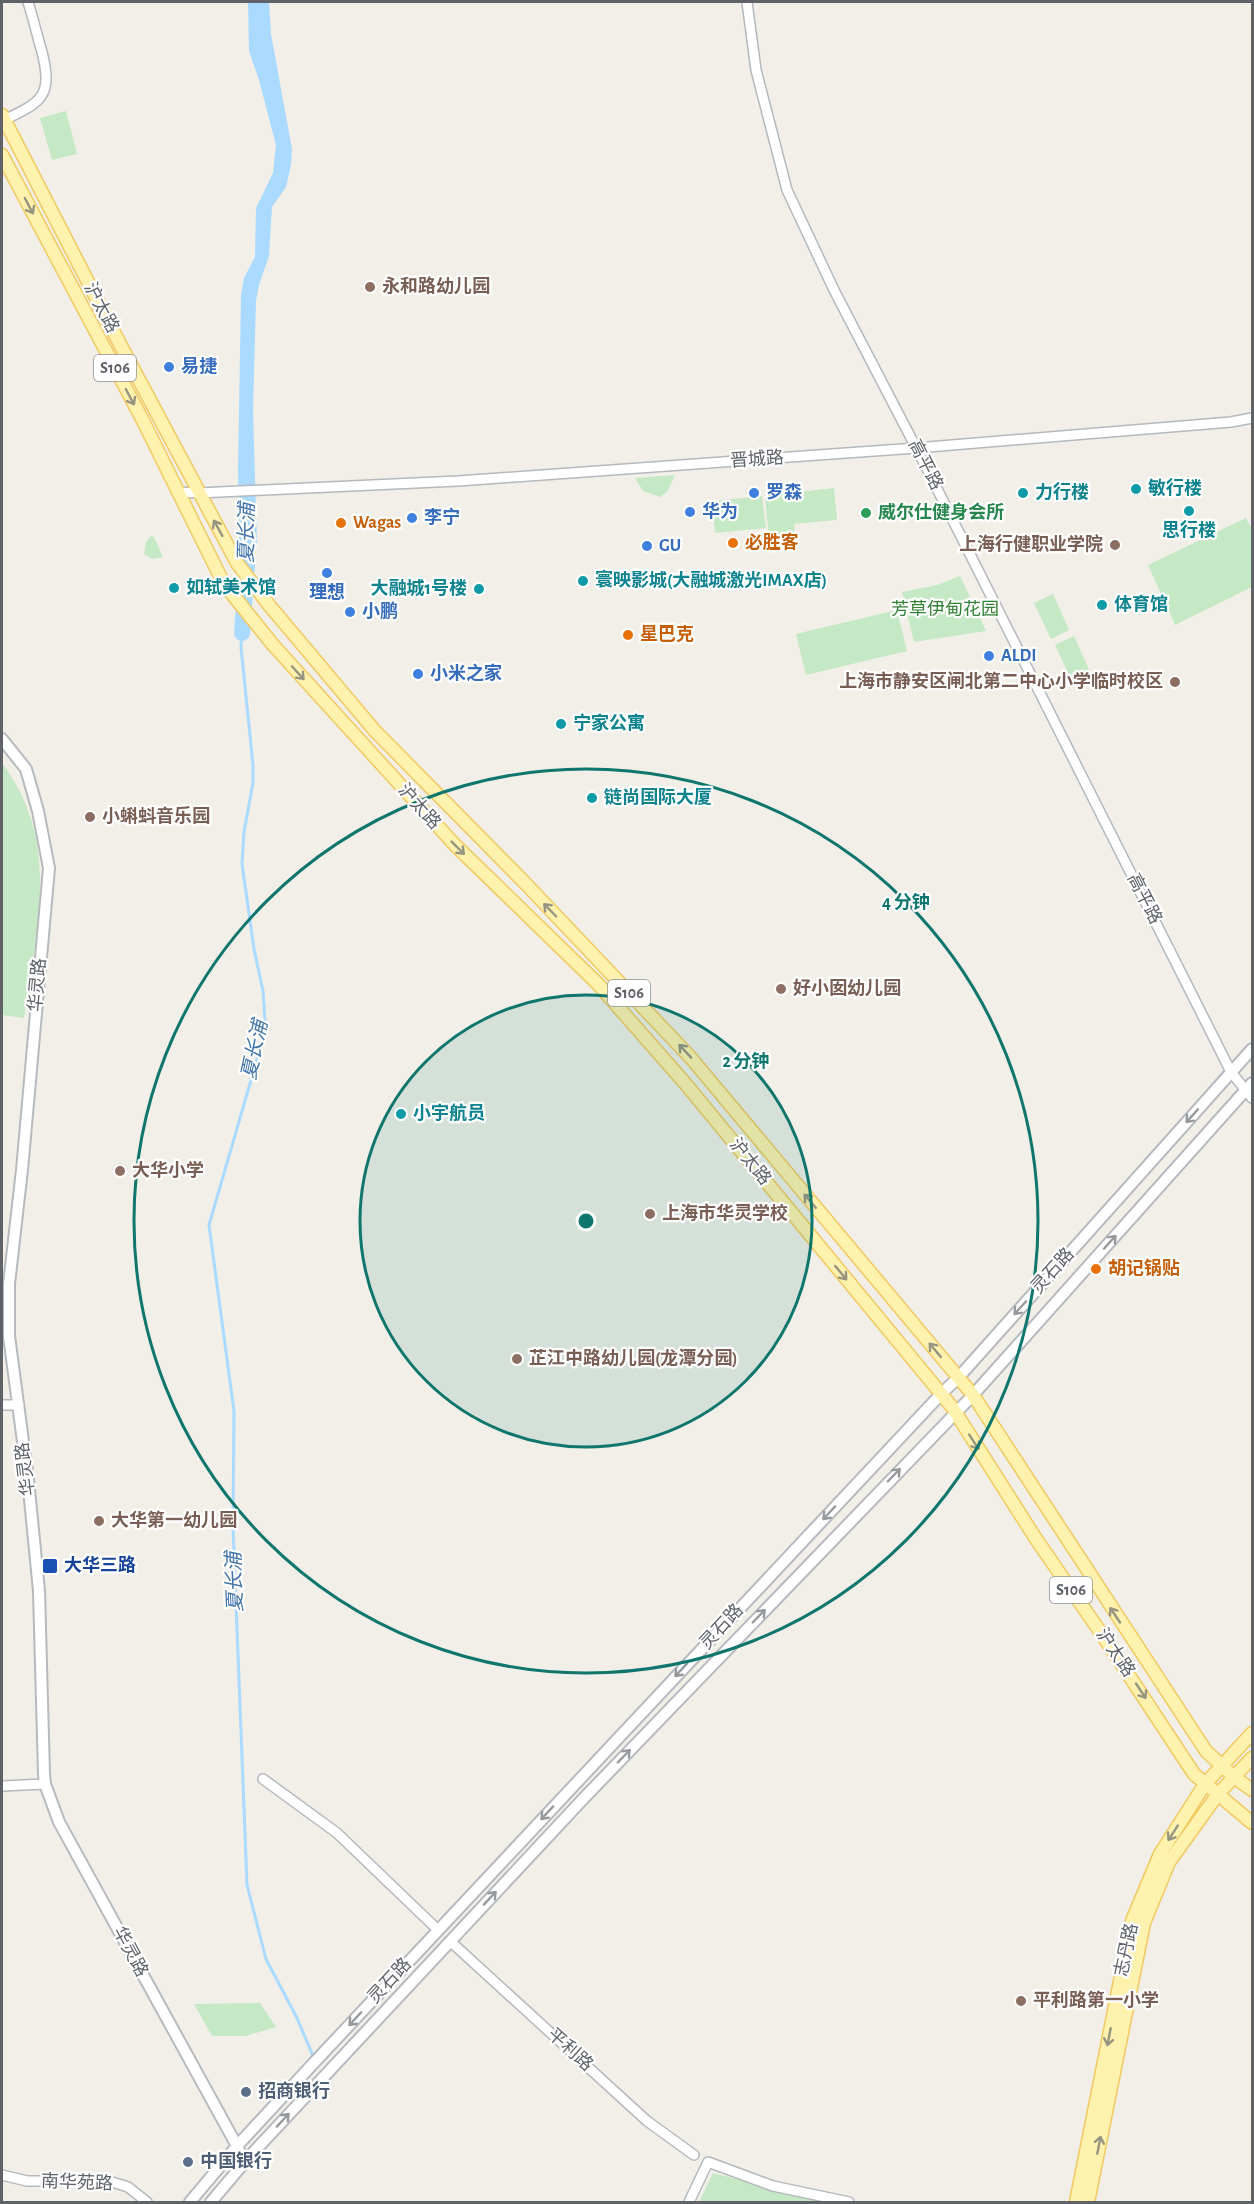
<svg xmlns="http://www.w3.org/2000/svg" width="1254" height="2204" font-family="'Alegreya Sans','Noto Sans SC',sans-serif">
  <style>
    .green { fill: #c5e8c5 }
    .water { fill: #aadaff }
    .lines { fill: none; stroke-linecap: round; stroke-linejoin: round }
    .stream { stroke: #aadaff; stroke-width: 3 }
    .river { stroke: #aadaff; stroke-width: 16 }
    .tertiary-casing { stroke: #b5b8bc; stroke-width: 12 }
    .secondary-casing { stroke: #b6babf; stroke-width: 14 }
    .primary-casing { stroke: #f2c960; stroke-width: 15 }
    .tertiary { stroke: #fff; stroke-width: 9 }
    .secondary { stroke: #fff; stroke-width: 10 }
    .primary { stroke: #fff2af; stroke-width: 12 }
    .oneway { stroke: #979581 }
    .oneway2 { stroke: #979a9d }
    .ring { fill: none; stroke: #0f766e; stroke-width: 3 }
    .education-dot { fill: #8d6e63; stroke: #fff; stroke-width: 2 }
    .shop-dot { fill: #3f7fe0; stroke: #fff; stroke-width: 2 }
    .culture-dot { fill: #0f9aa8; stroke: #fff; stroke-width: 2 }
    .leisure-dot { fill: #2e9e5b; stroke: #fff; stroke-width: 2 }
    .food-dot { fill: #e8710a; stroke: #fff; stroke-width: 2 }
    .transit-dot { fill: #1a4fb4; stroke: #fff; stroke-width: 2 }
    .service-dot { fill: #5c6f8a; stroke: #fff; stroke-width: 2 }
    .labels { text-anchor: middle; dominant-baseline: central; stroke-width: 4.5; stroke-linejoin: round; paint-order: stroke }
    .shield { fill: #fff; stroke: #8f9295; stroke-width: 1.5 }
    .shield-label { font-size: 16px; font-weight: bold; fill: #5f6368 }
    .education-label { font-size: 18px; font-weight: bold; fill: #785e54; stroke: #fff; text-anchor: start }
    .street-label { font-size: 18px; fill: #5f6368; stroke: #fff }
    .shop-label { font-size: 18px; font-weight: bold; fill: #366cbe; stroke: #fff; text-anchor: start }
    .culture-label { font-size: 18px; font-weight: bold; fill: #0d838f; stroke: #fff; text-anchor: start }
    .leisure-label { font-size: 18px; font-weight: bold; fill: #27864d; stroke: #fff; text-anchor: start }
    .food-label { font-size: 18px; font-weight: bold; fill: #c56008; stroke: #fff; text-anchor: start }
    .park-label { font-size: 18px; fill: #348238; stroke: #fff }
    .transit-label { font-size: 18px; font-weight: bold; fill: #164399; stroke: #fff; text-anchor: start }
    .service-label { font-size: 18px; font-weight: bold; fill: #4e5e75; stroke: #fff; text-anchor: start }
    .water-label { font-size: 20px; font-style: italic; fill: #4174aa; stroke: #fff }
    .centre { fill: #0f766e; stroke: #fff; stroke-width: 3 }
    .ring-label { font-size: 18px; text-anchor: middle; font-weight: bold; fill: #0f766e; stroke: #fff; stroke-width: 4.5; stroke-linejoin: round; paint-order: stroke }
  </style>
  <rect width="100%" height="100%" fill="#f1efe8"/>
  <path class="green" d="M 66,111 L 77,154 L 52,160 L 40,118 Z
    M 675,475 L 667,492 L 660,497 L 643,491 L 635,478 Z
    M 834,488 L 837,520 L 794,524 L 795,537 L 769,539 L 765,496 Z
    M 762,496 L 766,528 L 715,533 L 712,501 Z
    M 1246,518 L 1252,529 L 1252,587 L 1175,625 L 1148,565 Z
    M 151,536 L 154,537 L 163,557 L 152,559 L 144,554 L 146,542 Z
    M 960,576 L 986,631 L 914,642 L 902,592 L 937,585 Z
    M 1053,594 L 1069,630 L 1051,639 L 1034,603 Z
    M 897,610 L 907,651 L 806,675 L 796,634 Z
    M 1074,636 L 1090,672 L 1072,681 L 1055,645 Z
    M 2,763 C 62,843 36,927 24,1018 L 2,1015 Z
    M 260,2003 L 276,2027 L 245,2036 L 212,2036 L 194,2004 Z
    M 713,2173 L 829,2202 L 699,2202 Z"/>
  <path class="water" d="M 248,2 L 269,2 L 271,34 L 292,149 L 291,165 L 286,187 L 272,207 L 269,256 L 259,285 L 256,301 L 253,411 L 257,544 L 239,513 L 238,471 L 241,295 L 244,278 L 255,257 L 256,208 L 273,173 L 276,145 L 259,80 L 249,51 Z"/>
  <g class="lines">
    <path class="stream" d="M 242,633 L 241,647 L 253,765 L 253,783 L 244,832 L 242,864 L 254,949 L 263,991 L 265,1021 L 260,1049 L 209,1225 L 234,1411 L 233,1526 L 247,1885 L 266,1959 L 297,2018 L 313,2056"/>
    <path class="river" d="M 242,633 L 247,566 L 247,505"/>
    <g class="tertiary-casing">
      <path id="tertiary" d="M 747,2 L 756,70 L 787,190 L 834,290 L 924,463 L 1231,1072 L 1252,1098
        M 4,120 C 42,102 53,96 42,52 C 37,35 33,18 28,2
        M 178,492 L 199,493 L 458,481 L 916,448 L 1231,422 L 1252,418
        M 2,1405 L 19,1405
        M 263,1779 L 337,1833 L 438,1930
        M 2,1786 L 45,1784
        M 450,1941 L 647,2121 L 694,2155
        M 2,2175 L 27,2181 L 109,2181 L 128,2187 L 147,2202
        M 689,2202 L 708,2162 L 773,2186 L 849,2202"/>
    </g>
    <g class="secondary-casing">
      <path id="secondary" d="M 2,739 L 26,769 L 38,811 L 49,868 L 22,1170 L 9,1284 L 9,1336 L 28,1479 L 39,1591 L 44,1774 L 45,1784 L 59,1822 L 237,2146 L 244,2163
        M 190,2202 L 237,2146 L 310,2067 L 941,1394 L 958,1378 L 1252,1049
        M 211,2202 L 249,2157 L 584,1798 L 973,1395 L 1252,1083"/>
    </g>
    <g class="primary-casing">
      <path id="primary" d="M 2,115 L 121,346 L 237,563 L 269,605 L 375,731 L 526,884 L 691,1058 L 973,1395 L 1206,1751 L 1234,1777 L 1252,1790
        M 2,155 L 140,415 L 224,584 L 274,646 L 454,844 L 597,983 L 684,1082 L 952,1407 L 1036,1539 L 1101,1633 L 1194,1774 L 1252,1823
        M 1076,2202 L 1132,1921 L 1160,1854 L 1205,1784 L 1252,1733
        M 1088,2202 L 1144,1923 L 1169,1862 L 1218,1794 L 1252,1758"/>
    </g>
    <use href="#tertiary" class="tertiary"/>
    <use href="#secondary" class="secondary"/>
    <use href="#primary" class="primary"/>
  </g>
  <defs><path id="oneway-shaft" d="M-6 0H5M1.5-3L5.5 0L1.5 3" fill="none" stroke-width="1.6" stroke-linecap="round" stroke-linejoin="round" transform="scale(1.5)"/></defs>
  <g class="oneway">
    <use href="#oneway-shaft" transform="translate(29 206) rotate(62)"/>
    <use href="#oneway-shaft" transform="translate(130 397) rotate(62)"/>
    <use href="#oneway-shaft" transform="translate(218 528) rotate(-119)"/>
    <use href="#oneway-shaft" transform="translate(298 673) rotate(48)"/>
    <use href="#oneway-shaft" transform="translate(458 848) rotate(45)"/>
    <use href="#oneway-shaft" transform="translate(550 910) rotate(-134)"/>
    <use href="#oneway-shaft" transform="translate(685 1051) rotate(-133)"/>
    <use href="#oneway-shaft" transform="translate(810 1201) rotate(-130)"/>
    <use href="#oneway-shaft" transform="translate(841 1273) rotate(51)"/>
    <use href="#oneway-shaft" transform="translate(935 1350) rotate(-130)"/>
    <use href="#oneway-shaft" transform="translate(974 1442) rotate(57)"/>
    <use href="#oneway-shaft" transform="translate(1115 1615) rotate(-124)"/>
    <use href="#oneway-shaft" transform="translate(1141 1691) rotate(56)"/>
    <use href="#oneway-shaft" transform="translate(1173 1833) rotate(123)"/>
    <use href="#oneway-shaft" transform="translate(1109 2037) rotate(101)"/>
    <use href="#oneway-shaft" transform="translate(1099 2145) rotate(-79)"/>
  </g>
  <g class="oneway2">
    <use href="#oneway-shaft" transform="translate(1192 1116) rotate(132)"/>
    <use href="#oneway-shaft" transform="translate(1110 1242) rotate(-48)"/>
    <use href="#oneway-shaft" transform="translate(1020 1308) rotate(132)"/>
    <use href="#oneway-shaft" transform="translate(894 1475) rotate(-46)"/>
    <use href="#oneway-shaft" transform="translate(829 1513) rotate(133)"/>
    <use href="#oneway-shaft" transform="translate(759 1616) rotate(-46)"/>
    <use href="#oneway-shaft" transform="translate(681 1670) rotate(133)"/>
    <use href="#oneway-shaft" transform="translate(624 1756) rotate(-46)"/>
    <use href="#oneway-shaft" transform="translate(547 1813) rotate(133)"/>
    <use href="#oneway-shaft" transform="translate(490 1898) rotate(-47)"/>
    <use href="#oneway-shaft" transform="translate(355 2019) rotate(133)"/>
    <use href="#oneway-shaft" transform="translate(283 2120) rotate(-47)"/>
  </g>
  <circle cx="586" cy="1221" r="226" fill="#0f766e" fill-opacity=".12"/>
  <g class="ring">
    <circle cx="586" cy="1221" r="226"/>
    <circle cx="586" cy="1221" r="452"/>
  </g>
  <g class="education-dot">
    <circle cx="370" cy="287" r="6"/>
    <circle cx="1115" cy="545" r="6"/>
    <circle cx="1175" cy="682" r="6"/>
    <circle cx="90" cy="817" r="6"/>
    <circle cx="781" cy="989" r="6"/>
    <circle cx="120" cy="1171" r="6"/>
    <circle cx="650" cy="1214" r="6"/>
    <circle cx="517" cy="1359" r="6"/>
    <circle cx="99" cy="1521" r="6"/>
    <circle cx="1021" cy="2001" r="6"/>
  </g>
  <g class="shop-dot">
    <circle cx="169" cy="367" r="6"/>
    <circle cx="754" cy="493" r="6"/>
    <circle cx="690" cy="512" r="6"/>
    <circle cx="412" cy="518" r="6"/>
    <circle cx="647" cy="546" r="6"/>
    <circle cx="327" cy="573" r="6"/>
    <circle cx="350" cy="612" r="6"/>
    <circle cx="989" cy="656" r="6"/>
    <circle cx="418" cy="674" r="6"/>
  </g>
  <g class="culture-dot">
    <circle cx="1136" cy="489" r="6"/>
    <circle cx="1023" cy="493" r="6"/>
    <circle cx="1189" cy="511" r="6"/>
    <circle cx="583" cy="581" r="6"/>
    <circle cx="174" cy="588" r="6"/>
    <circle cx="479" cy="589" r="6"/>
    <circle cx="1102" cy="605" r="6"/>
    <circle cx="561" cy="724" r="6"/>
    <circle cx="592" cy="798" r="6"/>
    <circle cx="401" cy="1114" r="6"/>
  </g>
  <circle class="leisure-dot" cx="866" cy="513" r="6"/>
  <g class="food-dot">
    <circle cx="341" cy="523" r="6"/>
    <circle cx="733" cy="543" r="6"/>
    <circle cx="628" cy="635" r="6"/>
    <circle cx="1096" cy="1269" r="6"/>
  </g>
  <rect class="transit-dot" x="42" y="1558" width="16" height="16" rx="3"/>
  <g class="service-dot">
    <circle cx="246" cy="2092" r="6"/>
    <circle cx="188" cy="2162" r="6"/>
  </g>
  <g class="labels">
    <g class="shield">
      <rect x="94" y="355" width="42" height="26" rx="4.5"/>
      <rect x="608" y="980" width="42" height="26" rx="4.5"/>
      <rect x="1050" y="1577" width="42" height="26" rx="4.5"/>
    </g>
    <g class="shield-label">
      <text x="115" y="368">S106</text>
      <text x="629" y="993">S106</text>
      <text x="1071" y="1590">S106</text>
    </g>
    <g class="education-label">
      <text x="382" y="287">永和路幼儿园</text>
      <text x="1103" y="545" text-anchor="end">上海行健职业学院</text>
      <text x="1163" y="682" text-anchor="end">上海市静安区闸北第二中心小学临时校区</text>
      <text x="102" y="817">小蝌蚪音乐园</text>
      <text x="793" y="989">好小囡幼儿园</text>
      <text x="132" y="1171">大华小学</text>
      <text x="662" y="1214">上海市华灵学校</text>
      <text x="529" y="1359">芷江中路幼儿园(龙潭分园)</text>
      <text x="111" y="1521">大华第一幼儿园</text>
      <text x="1033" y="2001">平利路第一小学</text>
    </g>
    <g class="street-label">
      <text transform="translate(101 308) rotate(62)">沪太路</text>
      <text transform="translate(757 460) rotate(-4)">晋城路</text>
      <text transform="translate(925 465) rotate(63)">高平路</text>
      <text transform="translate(419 807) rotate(48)">沪太路</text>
      <text transform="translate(1144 899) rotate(63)">高平路</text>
      <text transform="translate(38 985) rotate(-85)">华灵路</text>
      <text transform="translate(750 1162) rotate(51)">沪太路</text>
      <text transform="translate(1053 1271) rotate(-48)">灵石路</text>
      <text transform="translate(26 1469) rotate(-97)">华灵路</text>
      <text transform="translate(722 1627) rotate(-47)">灵石路</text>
      <text transform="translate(1115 1653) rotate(56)">沪太路</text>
      <text transform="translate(1127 1950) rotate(-78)">志丹路</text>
      <text transform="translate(130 1952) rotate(62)">华灵路</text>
      <text transform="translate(390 1981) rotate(-47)">灵石路</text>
      <text transform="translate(570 2050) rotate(42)">平利路</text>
      <text transform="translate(77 2183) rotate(2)">南华苑路</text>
    </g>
    <g class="shop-label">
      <text x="181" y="367">易捷</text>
      <text x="766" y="493">罗森</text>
      <text x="702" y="512">华为</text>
      <text x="424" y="518">李宁</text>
      <text x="659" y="546">GU</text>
      <text x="327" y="593" text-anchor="middle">理想</text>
      <text x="362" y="612">小鹏</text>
      <text x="1001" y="656">ALDI</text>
      <text x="430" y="674">小米之家</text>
    </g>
    <g class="culture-label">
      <text x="1148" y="489">敏行楼</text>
      <text x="1035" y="493">力行楼</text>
      <text x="1189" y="531" text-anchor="middle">思行楼</text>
      <text x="595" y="581">寰映影城(大融城激光IMAX店)</text>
      <text x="186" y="588">如轼美术馆</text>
      <text x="467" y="589" text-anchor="end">大融城1号楼</text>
      <text x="1114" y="605">体育馆</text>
      <text x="573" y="724">宁家公寓</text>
      <text x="604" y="798">链尚国际大厦</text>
      <text x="413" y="1114">小宇航员</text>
    </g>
    <g class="leisure-label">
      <text x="878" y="513">威尔仕健身会所</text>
    </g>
    <g class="food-label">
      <text x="353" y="523">Wagas</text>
      <text x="745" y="543">必胜客</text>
      <text x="640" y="635">星巴克</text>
      <text x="1108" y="1269">胡记锅贴</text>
    </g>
    <g class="park-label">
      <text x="945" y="610">芳草伊甸花园</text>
    </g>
    <g class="transit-label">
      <text x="64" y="1566">大华三路</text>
    </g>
    <g class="service-label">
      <text x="258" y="2092">招商银行</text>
      <text x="200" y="2162">中国银行</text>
    </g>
    <g class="water-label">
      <text transform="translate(247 533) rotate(-89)">夏长浦</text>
      <text transform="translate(255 1050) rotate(-78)">夏长浦</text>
      <text transform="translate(235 1582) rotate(-92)">夏长浦</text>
    </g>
  </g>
  <circle cx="586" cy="1221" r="9" class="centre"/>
  <g class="ring-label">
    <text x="906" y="908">4 分钟</text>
    <text x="746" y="1067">2 分钟</text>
  </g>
  <rect width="1254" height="2204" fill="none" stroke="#5f6368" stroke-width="6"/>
</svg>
